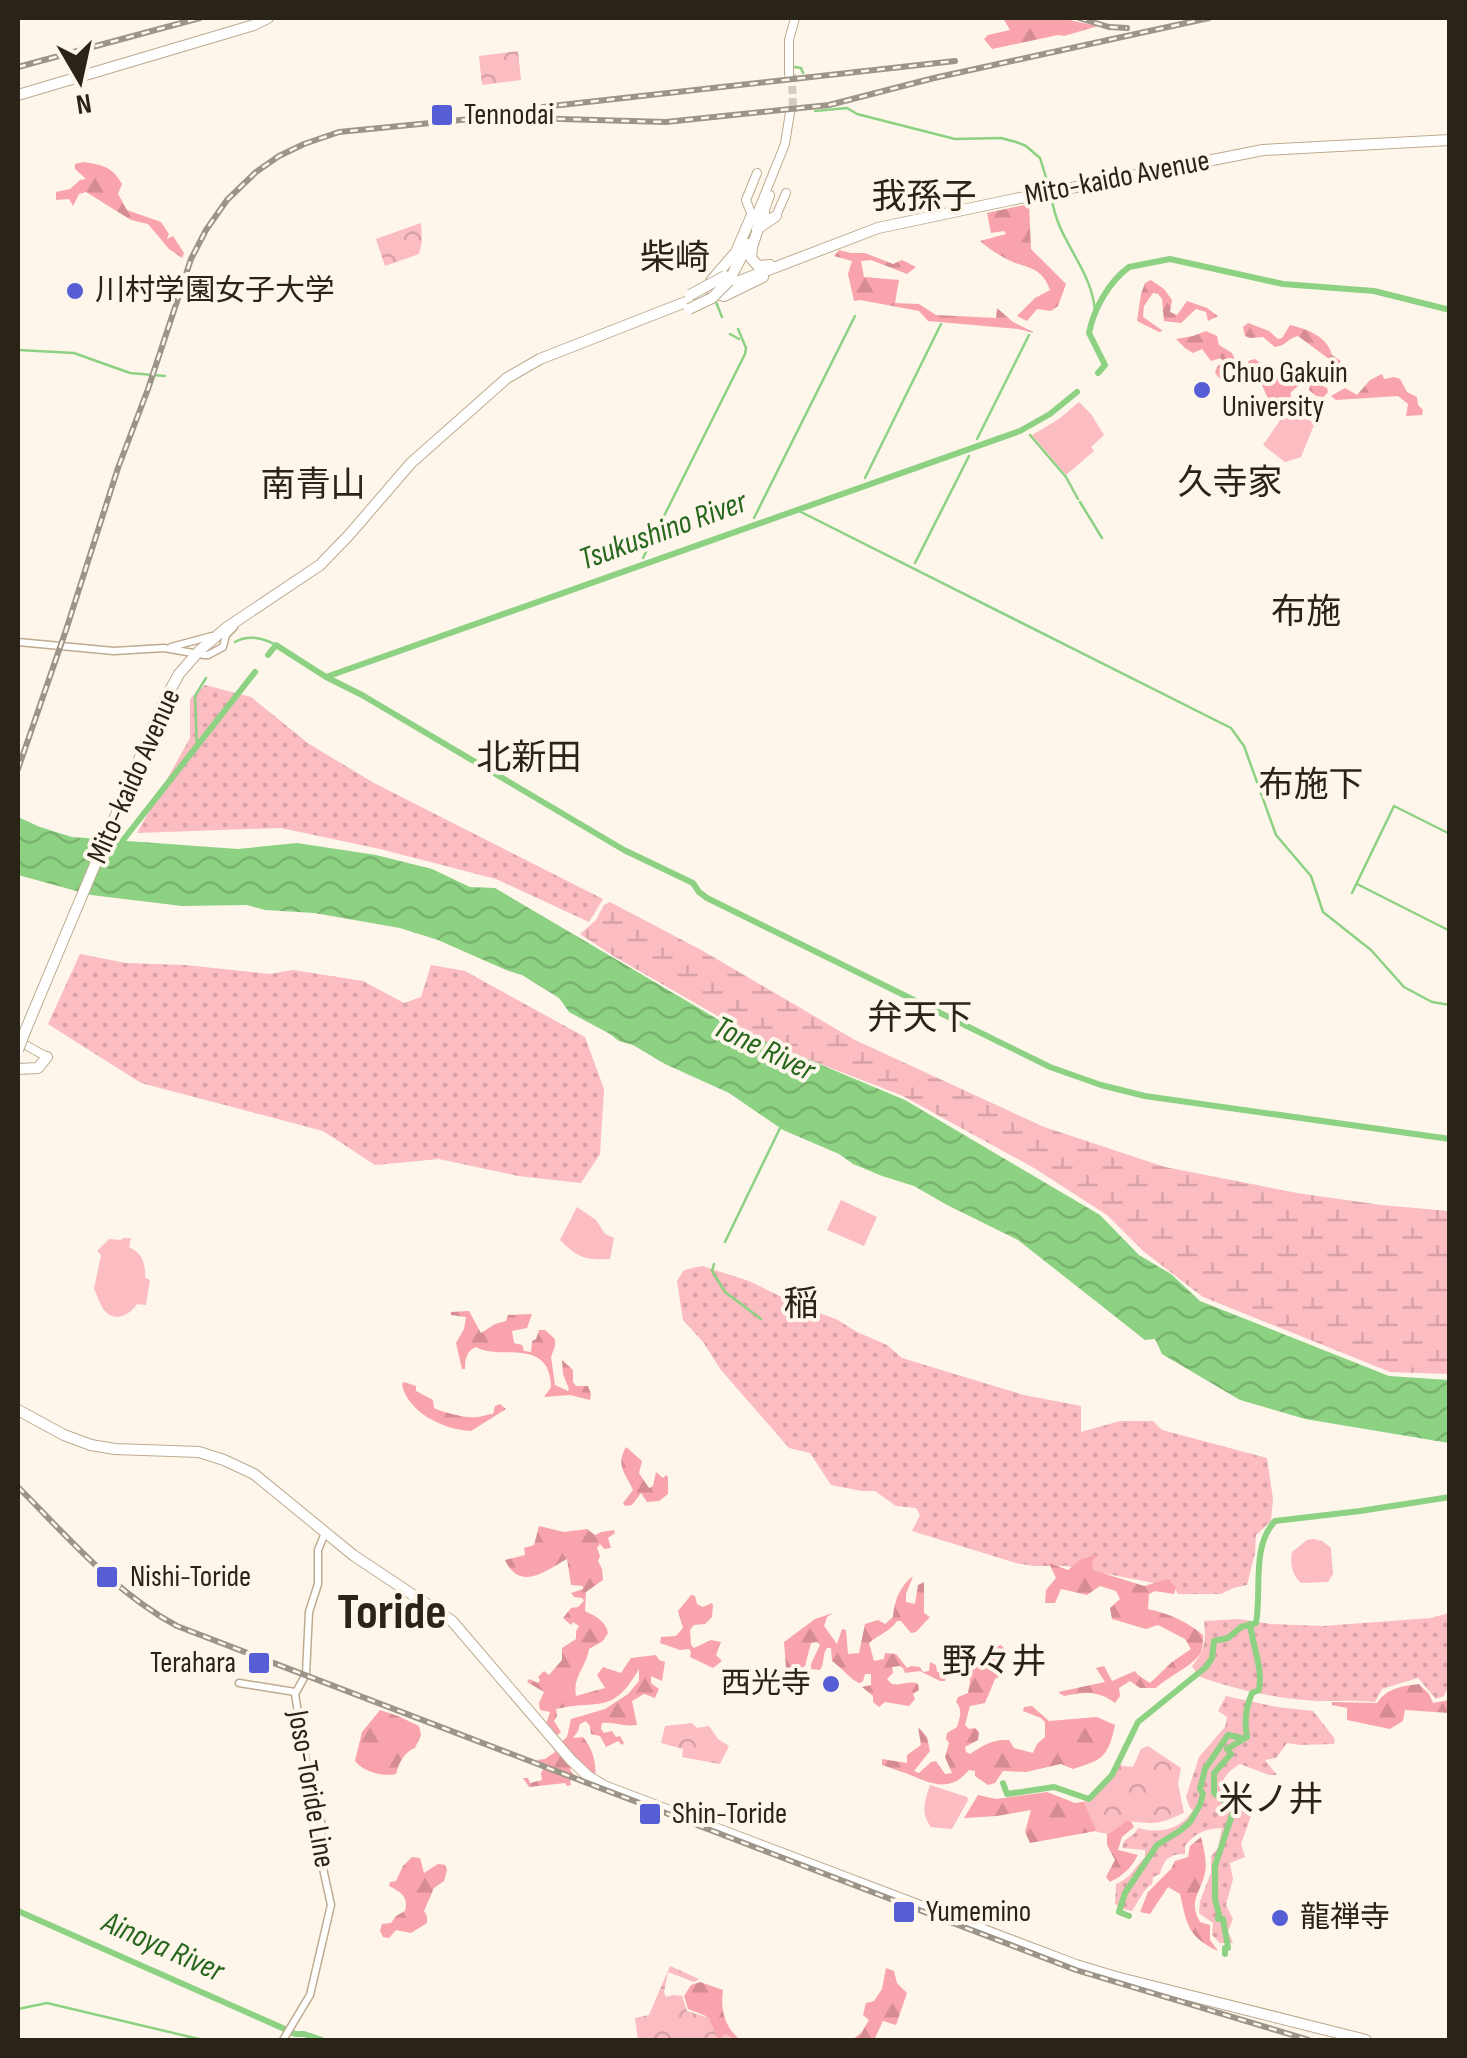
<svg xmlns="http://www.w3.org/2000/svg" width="1467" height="2058" font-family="'Sofia Sans Condensed','Noto Sans JP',sans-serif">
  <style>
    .grass { fill: url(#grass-dots) }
    .forest { fill: url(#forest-firs) }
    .wetland { fill: url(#wetland-marsh) }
    .park { fill: url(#park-crowns) }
    .pitch { fill: #fbbcc2 }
    .water { fill: url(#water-waves) }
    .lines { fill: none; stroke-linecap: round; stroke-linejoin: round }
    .stream { stroke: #8dd183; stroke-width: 2.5 }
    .river { stroke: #8dd183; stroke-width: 6 }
    .primary-tunnel { stroke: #d4ccc0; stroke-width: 8; stroke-dasharray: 8 4; stroke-linecap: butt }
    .secondary-casing { stroke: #beab90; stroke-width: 9 }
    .primary-casing { stroke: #beab90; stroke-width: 10 }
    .highway-casing { stroke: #beab90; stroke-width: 12 }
    .secondary { stroke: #fff; stroke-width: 6 }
    .primary { stroke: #fff; stroke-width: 8 }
    .highway { stroke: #fff; stroke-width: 10 }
    .rail-casing { stroke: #9b9488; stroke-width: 6 }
    .rail { stroke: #fef6ea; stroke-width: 2.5; stroke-dasharray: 8; stroke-linecap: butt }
    .highway-bridge-casing { stroke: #beab90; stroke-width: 12; stroke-linecap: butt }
    .highway-bridge { stroke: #fff; stroke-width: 10 }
    .poi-dot { fill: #565ed5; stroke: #fef6ea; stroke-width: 4 }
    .labels { text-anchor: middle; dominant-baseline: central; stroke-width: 8; stroke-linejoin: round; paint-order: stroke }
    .poi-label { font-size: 30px; fill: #2a2318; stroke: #fef6ea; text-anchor: start }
    .street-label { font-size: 30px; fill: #2a2318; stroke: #fef6ea }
    .water-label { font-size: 32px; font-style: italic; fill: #26671d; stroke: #fef6ea }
    .quarter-label { font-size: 35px; fill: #2a2318; stroke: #fef6ea }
    .town-label { font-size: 50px; font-weight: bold; fill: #2a2318; stroke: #fef6ea }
  </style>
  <defs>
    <pattern id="grass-dots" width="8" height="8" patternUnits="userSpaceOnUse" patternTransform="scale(2.5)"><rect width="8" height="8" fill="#fbbcc2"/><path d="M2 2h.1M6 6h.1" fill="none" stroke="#d7a1a6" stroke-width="1.8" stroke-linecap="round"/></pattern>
    <pattern id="forest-firs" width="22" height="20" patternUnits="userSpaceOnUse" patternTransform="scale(2.5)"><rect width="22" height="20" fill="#f9a3ac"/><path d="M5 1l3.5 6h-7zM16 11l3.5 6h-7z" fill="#d68c93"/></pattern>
    <pattern id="wetland-marsh" width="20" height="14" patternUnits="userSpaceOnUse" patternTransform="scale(2.5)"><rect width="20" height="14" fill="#fbbcc2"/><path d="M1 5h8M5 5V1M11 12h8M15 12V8" fill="none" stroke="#d7a1a6"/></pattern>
    <pattern id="park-crowns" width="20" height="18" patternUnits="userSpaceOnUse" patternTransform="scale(2.5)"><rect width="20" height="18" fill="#fbbcc2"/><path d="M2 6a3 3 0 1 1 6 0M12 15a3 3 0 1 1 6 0" fill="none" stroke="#d7a1a6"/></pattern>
    <pattern id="water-waves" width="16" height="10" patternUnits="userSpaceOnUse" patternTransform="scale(2.5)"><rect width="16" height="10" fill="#8dd183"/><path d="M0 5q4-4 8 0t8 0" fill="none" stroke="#7ab370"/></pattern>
  </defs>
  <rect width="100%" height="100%" fill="#fef6ea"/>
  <path class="grass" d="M 205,685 L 251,697 L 309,744 L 374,783 L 603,899 L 589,922 L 496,879 L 380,849 L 281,828 L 137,833 L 190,738 L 190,699 Z
    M 80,954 L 126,963 L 185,965 L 270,974 L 293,970 L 363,981 L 404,1003 L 421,997 L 431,965 L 465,971 L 585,1037 L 604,1089 L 600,1154 L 581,1183 L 518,1176 L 439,1159 L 375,1165 L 323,1131 L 141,1083 L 48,1024 Z
    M 702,1266 L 749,1281 L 804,1308 L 836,1319 L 857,1332 L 887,1345 L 902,1358 L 1024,1395 L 1081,1406 L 1081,1432 L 1120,1421 L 1153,1421 L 1162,1430 L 1267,1458 L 1273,1499 L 1271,1521 L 1256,1535 L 1255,1553 L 1247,1585 L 1233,1588 L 1221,1594 L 1178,1594 L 1171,1582 L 1159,1584 L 1066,1566 L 1034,1566 L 1016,1563 L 912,1531 L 920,1515 L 916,1508 L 896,1506 L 875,1491 L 862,1491 L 831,1485 L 810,1453 L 789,1448 L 721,1370 L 703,1342 L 683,1320 L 677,1281 L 684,1270 Z
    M 1449,1613 L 1449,1685 L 1444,1696 L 1436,1699 L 1418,1678 L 1382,1689 L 1375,1702 C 1355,1700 1337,1701 1318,1701 C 1278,1699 1236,1690 1198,1676 L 1192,1666 C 1205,1651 1206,1641 1204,1621 L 1239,1619 L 1271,1624 L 1323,1626 L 1431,1618 Z
    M 1226,1696 L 1277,1707 L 1313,1711 L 1335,1739 L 1334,1744 L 1300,1745 L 1287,1743 L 1276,1758 L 1265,1760 L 1277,1775 L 1269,1775 L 1240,1764 C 1208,1784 1223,1803 1252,1813 L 1241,1844 L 1245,1857 L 1230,1863 L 1233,1879 L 1226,1905 L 1233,1919 L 1228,1931 L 1233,1943 L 1220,1943 L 1212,1935 L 1213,1923 L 1199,1913 L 1200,1901 L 1211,1873 L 1211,1856 L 1218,1848 L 1222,1828 C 1205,1829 1196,1832 1185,1846 L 1185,1854 C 1171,1853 1163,1859 1160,1874 L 1153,1877 L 1152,1884 C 1142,1891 1139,1901 1132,1911 L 1123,1909 L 1115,1904 L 1116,1884 C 1131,1878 1134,1868 1145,1857 L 1145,1850 L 1122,1848 L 1124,1841 L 1135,1833 L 1138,1828 C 1159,1834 1181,1830 1193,1810 L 1190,1808 L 1186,1797 L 1199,1757 L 1225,1727 L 1227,1717 L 1218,1711 Z"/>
  <path class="forest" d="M 1003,18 L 1066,18 L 1073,21 L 1098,26 L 1064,36 L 1058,35 L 992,49 L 984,39 L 988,35 L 1010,30 Z
    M 83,162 C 102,165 112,166 122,184 L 118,194 L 127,210 L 161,222 L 169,234 L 167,239 L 173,236 L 184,253 L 182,258 L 169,249 L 148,224 L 131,220 L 86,192 L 79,194 L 73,206 L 69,199 L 56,200 L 56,192 L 70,189 L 80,180 L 86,179 L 75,169 L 75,164 Z
    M 1029,204 L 1031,249 L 1066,284 L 1058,306 L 1051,311 L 1037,309 L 1027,321 L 1017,316 L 1035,298 L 1050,290 C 1043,270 1031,268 1015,263 C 1003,258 989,249 980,241 L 1006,234 L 1004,231 L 991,233 L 987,213 Z
    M 839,250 L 851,253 L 865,253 L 893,264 L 902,260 L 916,267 L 907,274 L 871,260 L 861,261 L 864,277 L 899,280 L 895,303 L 919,304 L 936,315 L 996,318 L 997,308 L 1013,322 L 1035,333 L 1018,329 L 928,321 L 919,311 L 860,300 L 854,301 L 848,274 L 852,261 L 834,256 Z
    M 1151,280 L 1164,289 L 1172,300 L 1170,312 L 1177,315 L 1187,301 L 1207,308 L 1218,316 L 1208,321 L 1206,312 L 1196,309 L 1181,323 L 1164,321 L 1162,299 L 1158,294 L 1153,293 L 1144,306 L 1143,317 L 1163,331 L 1159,332 L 1137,321 L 1141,294 L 1145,283 Z
    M 1248,323 L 1269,331 L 1278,339 L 1282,338 L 1290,325 C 1307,329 1327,336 1332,355 L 1341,361 L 1337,365 L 1298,336 C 1288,338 1286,346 1275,347 L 1263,337 L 1250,338 L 1245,336 L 1243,327 Z
    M 1206,331 L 1217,336 L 1219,345 L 1232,353 L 1235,360 L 1224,369 L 1226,372 L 1231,372 L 1237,364 L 1249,365 L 1248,361 L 1255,359 L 1265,367 L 1268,363 L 1271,367 L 1269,374 L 1272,386 C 1277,372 1284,359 1304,367 L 1302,371 L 1318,376 L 1318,384 L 1327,388 L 1328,392 L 1324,397 L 1316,396 L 1309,390 L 1310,384 L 1303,382 L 1291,392 L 1290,405 L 1278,408 C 1261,399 1266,374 1245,371 L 1238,376 L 1220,379 L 1215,373 L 1217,367 L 1223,362 L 1221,358 L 1211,361 L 1202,349 L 1193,353 L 1185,348 L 1176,339 L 1193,336 Z
    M 1382,374 L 1384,379 L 1394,377 L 1400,379 L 1407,392 L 1417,397 L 1418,405 L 1423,410 L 1422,415 L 1406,416 L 1408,404 L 1398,396 L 1336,400 L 1331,396 L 1345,388 L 1357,395 L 1370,380 Z
    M 469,1311 L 481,1333 L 495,1324 L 506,1321 L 508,1315 L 532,1314 L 527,1328 L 512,1331 L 514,1343 L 522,1345 L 524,1351 L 531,1352 L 532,1341 L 536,1339 L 539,1330 L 545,1330 L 555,1339 L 555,1346 L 551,1357 L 555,1385 L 568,1391 L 569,1389 L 563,1374 L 562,1360 L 573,1370 L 573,1382 L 576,1386 L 588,1386 L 591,1394 L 590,1400 L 570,1395 L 544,1397 L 551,1387 C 550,1336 499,1361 476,1347 C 466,1351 465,1360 465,1369 L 462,1369 L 456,1343 L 464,1329 L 466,1317 L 451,1315 L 451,1312 Z
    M 404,1382 L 416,1386 L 416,1391 L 433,1400 L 434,1408 C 442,1412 468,1419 477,1417 C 482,1417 487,1414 493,1414 L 495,1406 L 500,1404 L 506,1409 L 471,1431 C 444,1430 407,1412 402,1384 Z
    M 626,1447 L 642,1461 L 639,1473 L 649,1488 L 653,1486 L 656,1472 L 663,1478 L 666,1475 L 668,1477 L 668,1494 L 659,1501 L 647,1502 L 641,1493 L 632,1505 L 625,1506 L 623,1503 L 633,1490 C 626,1474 615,1466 626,1447 Z
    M 539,1526 L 564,1532 L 587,1529 L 595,1535 L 601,1532 L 614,1530 L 615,1533 L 608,1538 L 611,1548 L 604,1549 L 600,1544 L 597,1548 L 600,1556 L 598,1561 L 602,1569 L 603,1580 L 586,1592 L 585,1611 C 595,1616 606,1621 608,1633 L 603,1641 L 589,1649 C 587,1666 572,1677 576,1696 L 605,1688 L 597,1675 L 603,1667 L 621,1673 L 631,1658 L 656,1655 L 659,1660 L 665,1662 L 662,1681 L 651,1676 L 651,1683 L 659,1689 L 655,1698 L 644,1694 L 632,1701 L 637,1725 C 622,1727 615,1722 602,1723 L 601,1729 L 604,1733 L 612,1731 L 616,1737 L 620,1736 L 624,1743 L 622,1745 L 618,1741 L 606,1747 L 600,1736 L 591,1734 L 590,1726 L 586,1721 L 580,1724 L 578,1731 L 573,1738 L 583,1737 C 592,1748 597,1763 595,1777 L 572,1766 L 570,1770 L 575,1776 L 570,1781 L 571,1785 L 567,1786 L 565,1783 L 529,1787 L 523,1778 L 528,1778 L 530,1783 L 542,1780 L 541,1773 L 545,1766 L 537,1760 L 545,1759 L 555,1752 L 554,1749 L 567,1737 L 571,1719 L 605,1709 L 628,1694 L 639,1681 L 639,1669 C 612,1716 599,1699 556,1709 L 557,1716 L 554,1721 L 561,1732 L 555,1737 L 546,1724 L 550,1712 L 540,1710 L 539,1703 L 544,1692 L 527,1682 L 529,1679 L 538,1683 L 540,1680 L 538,1677 L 544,1671 L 549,1675 L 562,1660 L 562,1648 L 576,1639 L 576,1631 L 579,1626 L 573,1622 L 571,1625 L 563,1618 L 571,1608 L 578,1607 L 584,1601 L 582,1598 L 574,1597 L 571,1593 L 583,1589 L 583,1586 L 571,1585 L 567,1559 C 545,1571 520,1592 505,1560 L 525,1555 L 524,1548 L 534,1545 Z
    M 1097,1554 L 1092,1562 L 1093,1570 L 1144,1586 L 1168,1579 L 1176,1587 L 1174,1594 L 1155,1591 L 1149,1594 L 1148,1609 C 1170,1614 1186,1621 1203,1635 C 1203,1641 1203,1647 1201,1652 C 1195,1665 1167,1677 1156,1688 L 1140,1688 L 1130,1681 L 1119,1688 L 1120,1696 L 1115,1703 C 1098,1690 1084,1692 1064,1696 L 1058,1692 L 1105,1682 L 1096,1668 L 1104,1666 L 1112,1681 L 1135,1671 L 1138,1675 L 1150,1683 L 1172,1662 L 1191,1649 L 1185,1639 L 1158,1625 L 1146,1629 L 1112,1619 L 1110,1608 L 1120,1599 L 1116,1591 L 1100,1586 L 1087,1595 L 1061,1589 L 1055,1603 L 1045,1603 L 1046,1590 L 1056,1578 L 1049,1563 L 1068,1570 L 1080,1560 Z
    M 913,1576 L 906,1594 L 906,1602 L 915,1604 L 918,1585 L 924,1582 L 924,1613 L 930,1617 L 916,1632 L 911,1633 L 901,1621 L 897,1621 C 891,1631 878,1635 869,1643 L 874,1661 L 884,1659 L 885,1653 L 896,1654 L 907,1668 L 911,1666 L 920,1667 L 923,1672 L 929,1671 L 930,1662 L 936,1665 L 937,1672 L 947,1673 L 945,1681 L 940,1681 L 920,1671 L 905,1673 L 903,1668 L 900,1666 L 892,1667 L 893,1673 L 887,1679 L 892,1684 C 902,1686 908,1680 918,1684 L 919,1690 L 913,1694 L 915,1699 L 909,1706 L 885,1702 L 879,1707 L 873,1702 L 873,1696 L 862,1687 L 871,1685 L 871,1674 L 865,1674 L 863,1681 L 860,1683 C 853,1682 841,1667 832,1661 L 831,1648 L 827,1648 C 822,1654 825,1663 820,1670 L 811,1669 L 811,1664 L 820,1645 L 817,1642 L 811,1643 L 805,1666 L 792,1672 L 786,1668 L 784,1642 L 815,1619 L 833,1613 L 827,1617 L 824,1626 L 837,1644 L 842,1629 L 846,1630 L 848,1654 L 859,1653 L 865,1624 L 878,1620 L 885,1624 L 893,1617 C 894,1601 900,1586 913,1576 Z
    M 691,1595 L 695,1596 L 697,1604 L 703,1607 L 712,1603 L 713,1605 L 712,1617 L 705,1624 L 694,1625 L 690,1630 L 691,1645 L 694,1648 L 711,1640 L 721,1642 L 716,1655 L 722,1661 L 713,1668 L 690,1657 L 691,1652 L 689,1649 L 680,1650 L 660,1643 L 661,1637 L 676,1636 L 683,1628 L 678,1611 Z
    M 1001,1645 L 1006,1650 L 1006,1655 L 999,1662 L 1004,1670 L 1003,1674 L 995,1679 L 985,1703 L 970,1706 L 965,1725 L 969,1729 L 975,1728 L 979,1732 L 978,1740 L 965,1747 L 966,1752 L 970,1754 C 983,1745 993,1739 1009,1740 L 1014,1748 L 1033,1753 L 1037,1744 L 1045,1737 L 1045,1722 L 1041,1718 L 1023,1711 L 1024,1707 L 1032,1706 L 1049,1721 L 1097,1717 L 1115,1725 C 1108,1757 1103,1760 1073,1769 L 1061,1764 L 1026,1772 L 1003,1771 L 995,1783 L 988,1785 L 975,1776 L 975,1771 L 969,1770 C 953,1790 936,1786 915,1777 C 904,1772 893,1769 882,1765 L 882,1759 L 907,1763 L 907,1755 L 921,1745 L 918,1727 L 927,1737 L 930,1751 L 914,1771 L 919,1773 L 931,1762 L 936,1761 L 945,1774 L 952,1773 L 945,1757 L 949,1743 L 946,1739 L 947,1733 L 957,1727 C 960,1717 963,1710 956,1702 L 958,1697 L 968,1693 L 970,1682 L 967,1661 L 987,1662 C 990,1655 993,1647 1001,1645 Z
    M 1419,1684 L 1429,1694 L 1433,1703 L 1449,1700 L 1449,1713 L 1405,1710 L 1403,1721 L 1390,1729 L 1347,1720 L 1347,1708 L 1332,1705 L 1332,1702 L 1377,1703 C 1387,1688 1402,1686 1419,1684 Z
    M 380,1710 L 398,1716 L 419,1726 L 421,1735 L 415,1748 C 404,1752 399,1763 396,1774 C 382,1777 364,1772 355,1761 L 362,1732 Z
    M 1047,1792 L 1075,1803 L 1118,1797 L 1134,1827 L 1122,1837 L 1118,1850 L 1138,1855 C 1131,1868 1124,1875 1110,1882 L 1106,1877 L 1115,1860 L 1107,1845 L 1107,1829 L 1030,1843 L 1025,1832 L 1031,1810 L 997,1816 L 964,1818 L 978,1795 L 996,1799 Z
    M 1201,1837 C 1204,1849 1208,1865 1204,1877 C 1198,1896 1189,1902 1200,1922 L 1210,1925 L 1210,1940 L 1218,1951 C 1188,1937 1187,1925 1180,1894 L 1168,1887 L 1150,1914 L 1140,1912 L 1148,1892 L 1171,1869 L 1175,1861 L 1188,1857 L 1190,1846 Z
    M 412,1857 L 420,1858 L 424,1873 L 438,1864 L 445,1865 L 447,1870 L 444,1881 L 434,1888 L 424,1911 L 427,1916 L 427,1923 L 411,1933 L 396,1930 L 389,1938 L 383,1937 L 380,1931 L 382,1924 L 391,1923 L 396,1916 L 405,1911 C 409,1897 401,1892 389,1886 L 390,1882 L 396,1881 L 403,1866 Z
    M 886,1968 L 894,1971 L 897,1983 L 907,1993 L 896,2025 L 883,2021 L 874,2040 L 852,2040 L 861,2033 L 869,2020 L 863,2015 L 866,2003 L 874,2001 L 882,1989 Z
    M 700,1982 L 723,1990 C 720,2010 725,2027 740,2040 L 716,2040 L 706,2016 L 688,2009 L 684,1996 L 691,1985 Z"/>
  <path class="wetland" d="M 610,902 L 703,951 L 855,1040 L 1044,1127 L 1165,1167 L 1297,1193 L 1381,1205 L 1449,1211 L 1449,1374 L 1390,1372 L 1203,1297 L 1143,1251 L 1107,1215 L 1034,1168 L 903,1096 L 772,1045 L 735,1026 L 615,957 L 580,934 L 596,920 L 604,905 Z"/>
  <path class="park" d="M 518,51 L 521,80 L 482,85 L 479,56 Z
    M 421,223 L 422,242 L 419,254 L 385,266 L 376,239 Z
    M 692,1723 L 697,1728 L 709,1726 L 718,1739 L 729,1746 L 720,1764 L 682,1757 L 683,1749 L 661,1743 L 665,1726 Z
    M 1148,1746 L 1181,1768 L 1178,1784 L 1184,1813 C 1156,1825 1158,1824 1127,1821 L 1109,1834 L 1097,1832 L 1084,1803 L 1111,1776 L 1118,1763 L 1123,1766 L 1133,1767 L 1141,1749 Z
    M 670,1966 L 699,1979 L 694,1982 L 668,1972 L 664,1992 L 666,1997 L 674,1995 L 682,1996 L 687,2011 L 709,2018 L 718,2039 L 726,2034 L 736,2040 L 638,2040 L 635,2018 L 649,2015 Z"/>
  <path class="pitch" d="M 1079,402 L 1091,414 L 1104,435 L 1091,447 L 1094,451 L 1066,475 L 1032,435 L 1059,419 Z
    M 1285,413 L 1305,414 L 1314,425 L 1301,457 L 1285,462 L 1263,445 Z
    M 841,1200 L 877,1217 L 864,1246 L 827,1230 Z
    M 577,1207 L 596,1220 L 605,1234 L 614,1238 L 610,1259 C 585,1260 578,1258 560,1240 Z
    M 123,1238 L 131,1238 L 129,1247 C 142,1253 146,1263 145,1278 L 150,1280 L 146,1305 L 137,1304 C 129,1317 110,1324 101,1305 C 98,1300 97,1294 94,1289 L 101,1255 L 97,1251 L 109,1239 L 121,1240 Z
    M 1314,1539 L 1322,1541 L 1331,1548 L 1333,1574 L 1328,1582 L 1301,1583 C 1292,1575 1290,1564 1292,1552 L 1307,1540 Z
    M 930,1785 L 967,1797 L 968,1800 L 952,1829 L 931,1827 C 920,1812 925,1801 930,1785 Z"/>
  <path class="water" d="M 18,817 L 40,827 L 72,837 L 238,849 L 297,843 L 376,855 L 432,869 L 470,887 L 495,888 L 731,1027 L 905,1100 L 1100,1215 L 1139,1255 L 1171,1274 L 1200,1301 L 1389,1376 L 1449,1380 L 1449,1443 L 1305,1419 L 1240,1400 L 1162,1354 L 1155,1339 L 1145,1340 L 1018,1240 L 947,1205 L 914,1186 L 882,1176 L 853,1164 L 839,1154 L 783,1130 L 729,1093 L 665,1064 L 633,1045 L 619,1041 L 610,1034 L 569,1012 L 559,998 L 522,975 L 506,970 L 438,940 L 400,928 L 314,913 L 265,910 L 247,905 L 182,906 L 91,895 L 18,875 Z"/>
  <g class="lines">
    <path class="stream" d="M 795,67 L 801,68 L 803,73
      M 815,111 L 847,108 L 857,114 L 955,139 L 1001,138 L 1016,142 L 1026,146 L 1040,158 L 1049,187
      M 1052,199 C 1057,240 1092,269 1095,311
      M 716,302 L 722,317
      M 730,334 L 739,339
      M 18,350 L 74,353 L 130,373 L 165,376
      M 1030,435 L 1066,477 L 1078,499
      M 977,439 L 1029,335
      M 865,478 L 941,324
      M 1080,502 L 1102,538
      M 797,510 L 1231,728 L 1244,746 L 1276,835 L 1311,876 L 1323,912 L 1371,950 L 1404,987 L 1432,1002 L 1450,1005
      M 754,518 L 855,316
      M 643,558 L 745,354 L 746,348 L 738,329
      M 915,563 L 969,456
      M 235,642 C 249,634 263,638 276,645
      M 197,747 L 195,696 L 206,678
      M 1357,884 L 1450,931
      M 1352,893 L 1394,806 L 1450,834
      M 725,1242 L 781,1126
      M 714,1264 L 712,1271 L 725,1292 L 761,1319
      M 18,2009 L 47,2003 L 203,2040"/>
    <path class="river" d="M 1098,373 L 1105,365 L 1089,333 C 1094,308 1109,282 1129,267 L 1170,259 L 1283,284 L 1374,291 L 1450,310
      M 268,655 L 276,645 L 326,677 L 1020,431 L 1050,414 L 1077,392
      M 326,677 L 362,695 L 624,850 L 693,883 L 699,892 L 707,898 L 1050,1067 L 1101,1085 L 1145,1096 L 1450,1139
      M 120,844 L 255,672
      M 1003,1783 L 1007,1794 L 1054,1787 L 1089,1799 L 1112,1775 L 1138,1722 L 1206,1667 L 1212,1658 L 1214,1641 L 1228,1638 L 1241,1627 L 1256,1623 C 1262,1590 1251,1547 1275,1521 L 1360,1511 L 1450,1497
      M 18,1911 L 287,2030
      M 1129,1916 L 1119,1912 L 1125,1893 L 1157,1845 L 1181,1830 L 1190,1822 L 1200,1805 L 1203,1794 L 1200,1789 L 1205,1769 L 1228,1735 L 1242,1738 L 1242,1740 L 1247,1737 C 1244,1722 1246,1707 1252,1693 L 1259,1690 C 1263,1668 1253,1647 1250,1624
      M 1225,1954 L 1225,1948 L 1228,1948 C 1227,1938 1224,1929 1223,1919 L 1218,1919 L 1219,1914 L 1215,1899 L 1215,1866 L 1234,1809 L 1214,1793 L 1214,1773 L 1231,1754 L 1227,1749 L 1242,1740
      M 290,2032 L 295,2034 L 304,2034 L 322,2040"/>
    <path class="primary-tunnel" d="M 792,74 L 793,112"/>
    <g class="secondary-casing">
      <path id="secondary" d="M 18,642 L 114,651 L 164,648 L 193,653
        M 171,647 L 212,636
        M 203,655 L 208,655 L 223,647 L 226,635 L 234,627
        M 239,1683 L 295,1692
        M 283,2040 L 310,1995 L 331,1905 L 321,1859 L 321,1820 L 309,1780 L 295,1694 L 306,1674 L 309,1612 L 318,1584 L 318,1550 L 325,1533"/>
    </g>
    <g class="primary-casing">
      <path id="primary" d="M 789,74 L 789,40 L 795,18
        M 770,195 L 764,213 L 767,218 L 771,219 L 776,216 L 786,193
        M 754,221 L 785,144 L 790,112
        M 754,221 L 746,200 L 757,173
        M 20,1042 L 47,1057"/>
    </g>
    <g class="highway-casing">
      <path id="highway" d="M 18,95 L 254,25 L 268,18
        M 764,211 L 752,247 L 751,258 L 758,266 L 770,265
        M 751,217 L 736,252 L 711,281 L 713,293 L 724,296 L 763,277
        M 757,229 L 776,216
        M 729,281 L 748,244
        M 721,288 L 878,228 L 1010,200 L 1263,150 L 1450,140
        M 26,1029 L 162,705 L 179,674 L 199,651 L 226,628 L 320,565 L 349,535 L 411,463 L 507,378 L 540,359 L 701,296
        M 18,1069 L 38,1068 L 47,1057
        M 18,1410 L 64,1435 L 91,1445 L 115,1449 L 199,1452 L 224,1460 L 254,1474 L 353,1555 L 452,1621 L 571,1760 L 588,1776 L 604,1786 L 1076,1965 L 1116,1977 L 1366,2040"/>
    </g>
    <use href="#secondary" class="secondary"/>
    <use href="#primary" class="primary"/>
    <use href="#highway" class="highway"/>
    <g class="rail-casing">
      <path id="rail" d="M 1079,18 L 1109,27 L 1127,28
        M 18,67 L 200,18
        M 543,107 L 955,61
        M 18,769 L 66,630 L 118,468 L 148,389 L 191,259 L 206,230 L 227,200 L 256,172 L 279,156 L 304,144 L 339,132 L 491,117 L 666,122 L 829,105 L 934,78 L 1209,18
        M 18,1487 C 68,1537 114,1592 177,1626 L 1076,1970 L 1309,2040"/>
    </g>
    <use href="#rail" class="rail"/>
    <g class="highway-bridge-casing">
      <path id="highway-bridge" d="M 690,295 L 725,276
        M 689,309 L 712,298 L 729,281
        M 18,1050 L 26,1029"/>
    </g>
    <use href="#highway-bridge" class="highway-bridge"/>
  </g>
  <g class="poi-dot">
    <rect x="430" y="103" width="24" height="24" rx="5"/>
    <circle cx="75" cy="291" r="10"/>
    <circle cx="1202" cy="390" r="10"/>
    <rect x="95" y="1565" width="24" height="24" rx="5"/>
    <rect x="247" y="1651" width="24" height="24" rx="5"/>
    <circle cx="831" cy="1684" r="10"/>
    <rect x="638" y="1802" width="24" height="24" rx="5"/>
    <rect x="892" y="1900" width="24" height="24" rx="5"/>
    <circle cx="1280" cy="1918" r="10"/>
  </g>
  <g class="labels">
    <g class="poi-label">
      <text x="464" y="115">Tennodai</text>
      <text x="95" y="291">川村学園女子大学</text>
      <text x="1222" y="373">Chuo Gakuin<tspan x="1222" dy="34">University</tspan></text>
      <text x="130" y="1577">Nishi-Toride</text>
      <text x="236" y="1663" text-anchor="end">Terahara</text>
      <text x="811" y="1684" text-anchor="end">西光寺</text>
      <text x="672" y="1814">Shin-Toride</text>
      <text x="926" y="1912">Yumemino</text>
      <text x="1300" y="1918">龍禅寺</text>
    </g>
    <g class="street-label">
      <text transform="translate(1117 178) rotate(-11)">Mito-kaido Avenue</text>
      <text transform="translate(134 776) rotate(-66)">Mito-kaido Avenue</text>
      <text transform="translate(311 1789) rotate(80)">Joso-Toride Line</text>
    </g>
    <g class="water-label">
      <text transform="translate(663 531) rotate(-20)">Tsukushino River</text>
      <text transform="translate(764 1049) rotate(26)">Tone River</text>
      <text transform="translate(163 1947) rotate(24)">Ainoya River</text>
    </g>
    <g class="quarter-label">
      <text x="924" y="197">我孫子</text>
      <text x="675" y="258">柴崎</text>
      <text x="1230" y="483">久寺家</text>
      <text x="313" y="485">南青山</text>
      <text x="1306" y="612">布施</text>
      <text x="529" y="758">北新田</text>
      <text x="1311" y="785">布施下</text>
      <text x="920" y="1018">弁天下</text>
      <text x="801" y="1304">稲</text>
      <text x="994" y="1662">野々井</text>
      <text x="1271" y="1800">米ノ井</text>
    </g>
    <g class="town-label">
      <text x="392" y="1613">Toride</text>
    </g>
  </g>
  <rect width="1467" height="2058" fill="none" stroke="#2a2318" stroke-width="40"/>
  <g transform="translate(80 80) rotate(171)" stroke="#fef6ea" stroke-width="8" paint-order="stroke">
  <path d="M0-8L18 38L0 25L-18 38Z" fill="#2a2318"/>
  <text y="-15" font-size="28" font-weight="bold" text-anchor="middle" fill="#2a2318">N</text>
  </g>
</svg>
